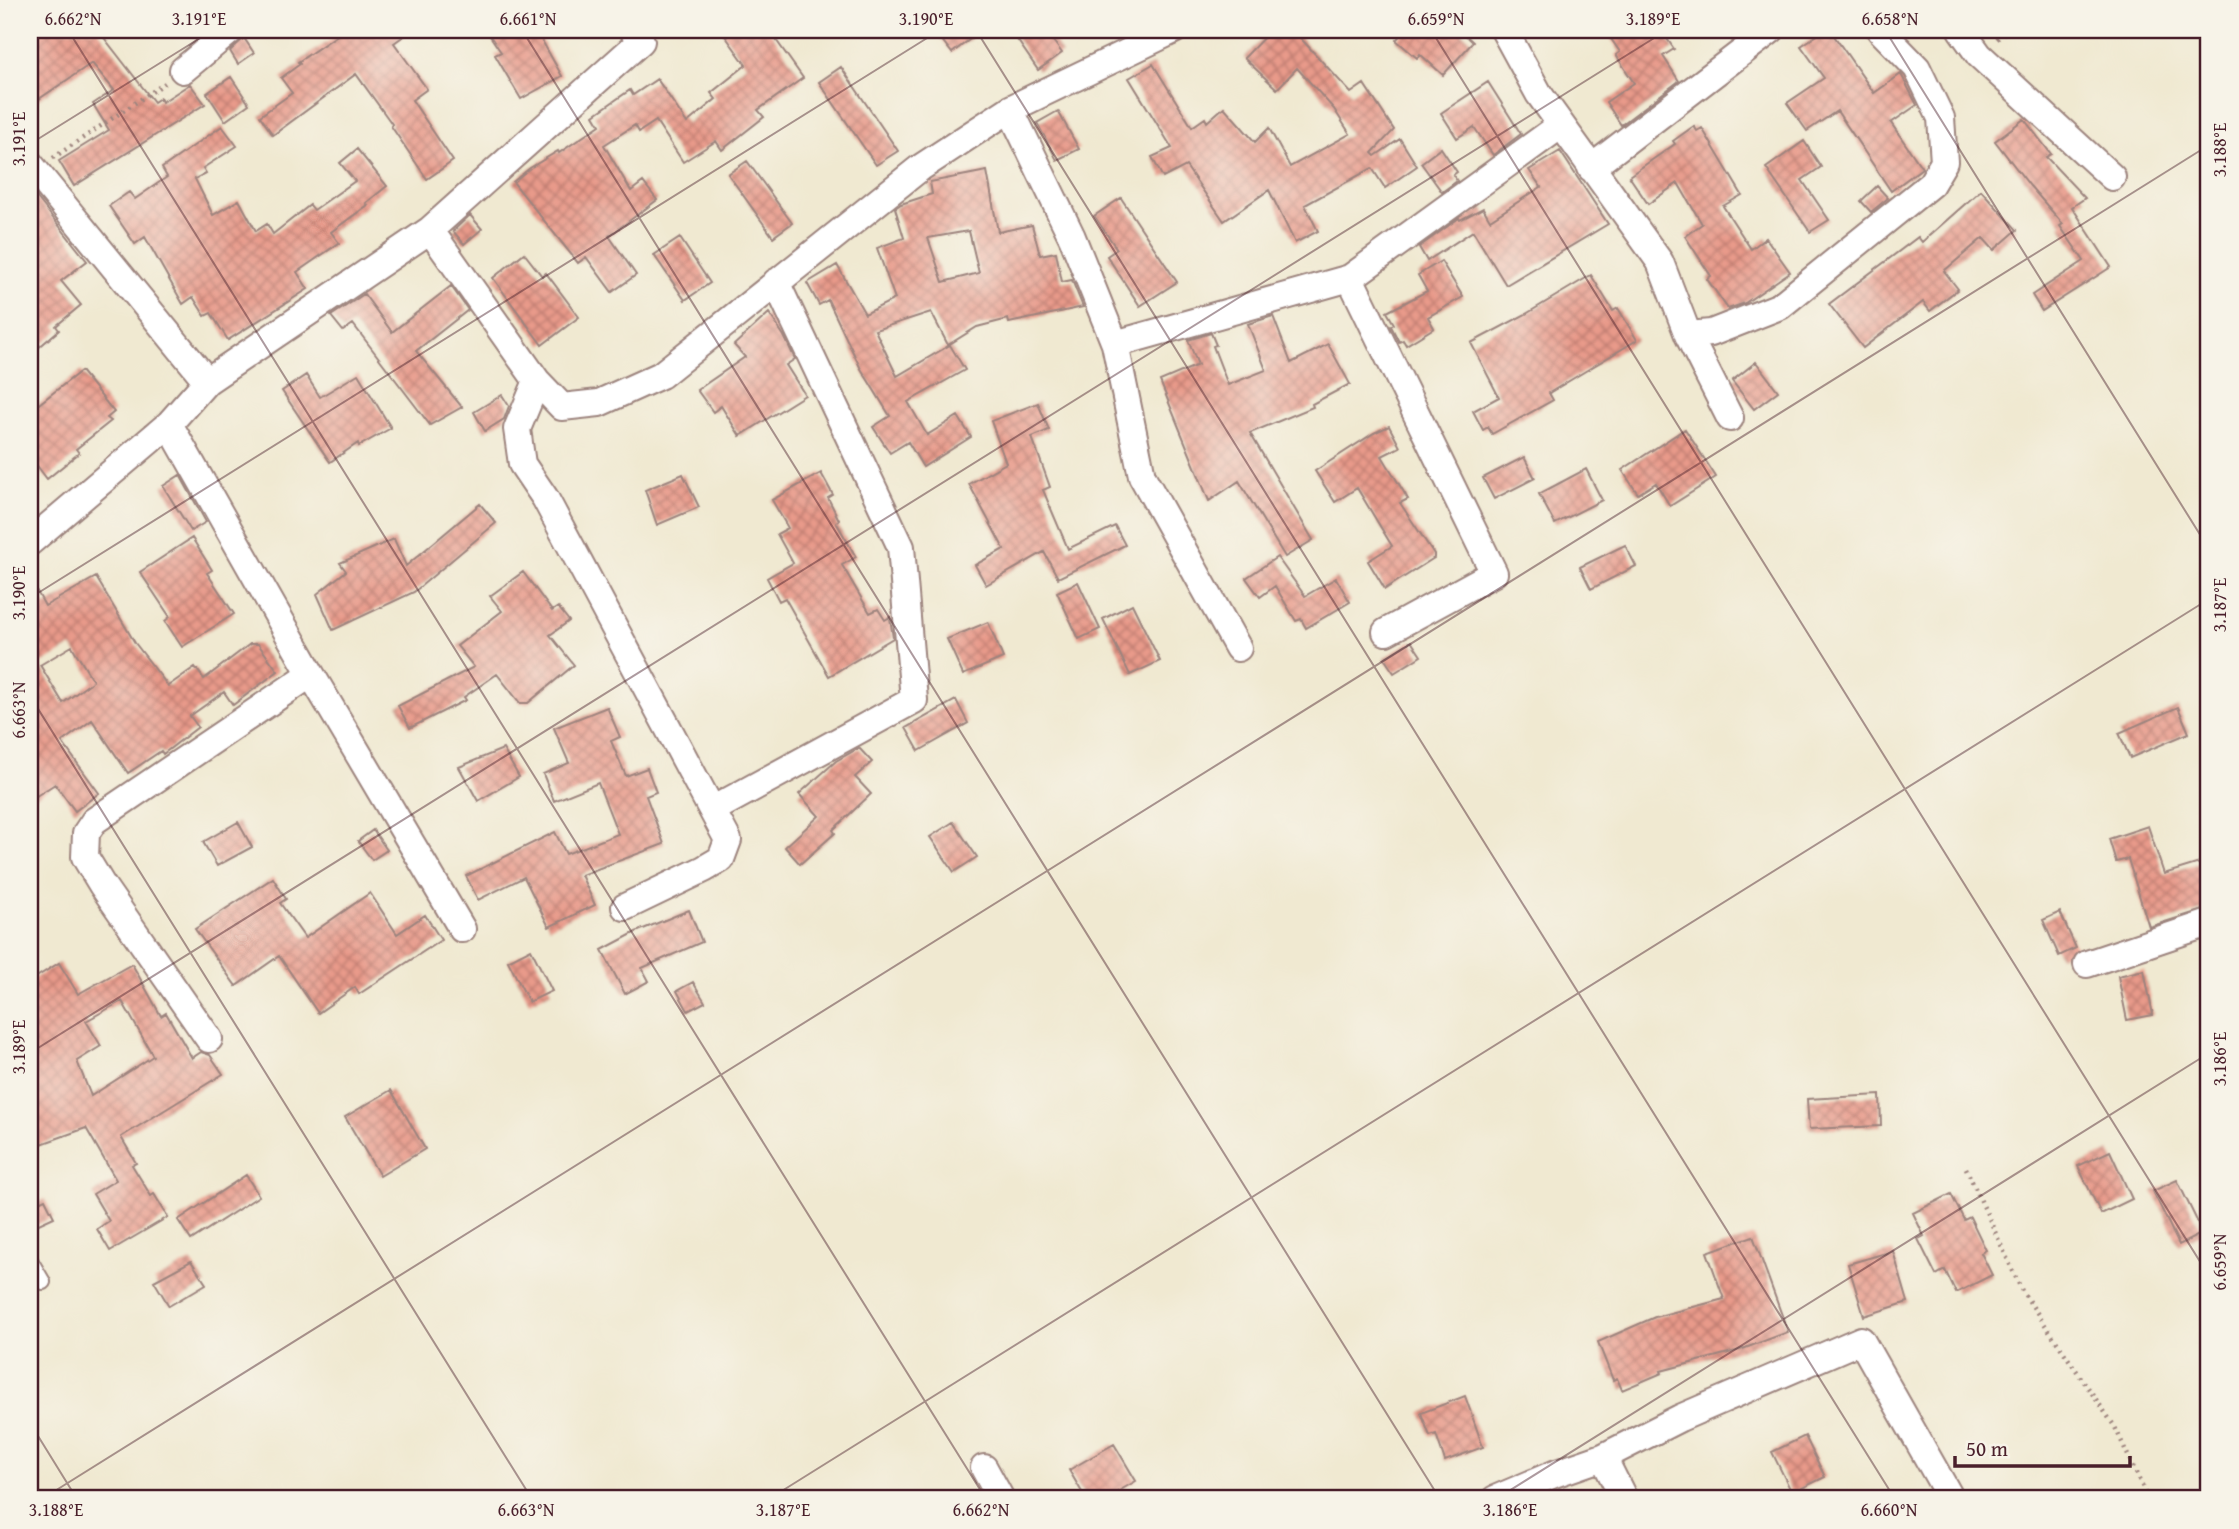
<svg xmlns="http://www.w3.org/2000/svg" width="2239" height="1529" font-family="'Gentium Book Plus',serif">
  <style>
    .building { fill: url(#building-cross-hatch); fill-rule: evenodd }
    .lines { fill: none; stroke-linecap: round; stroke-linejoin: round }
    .service-casing { stroke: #9d847e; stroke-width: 18 }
    .minor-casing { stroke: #9d847e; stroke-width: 30 }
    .path { stroke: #9d847e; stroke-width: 4.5; stroke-dasharray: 2 5; stroke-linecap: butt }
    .service { stroke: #fff; stroke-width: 14 }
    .minor { stroke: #fff; stroke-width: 26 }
    .ticks { fill: none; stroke: #4a1f2b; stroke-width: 2; stroke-opacity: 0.45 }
    .neatline { fill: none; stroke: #4a1f2b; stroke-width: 2.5 }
    .ticks-label { font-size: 18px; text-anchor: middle; fill: #4a1f2b }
  </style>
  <defs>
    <pattern id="building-cross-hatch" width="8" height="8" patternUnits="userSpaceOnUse" patternTransform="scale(1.75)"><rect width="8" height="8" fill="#e89a8a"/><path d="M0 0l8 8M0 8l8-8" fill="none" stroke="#be7d71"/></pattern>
  </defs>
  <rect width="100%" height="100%" fill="#f7f3e8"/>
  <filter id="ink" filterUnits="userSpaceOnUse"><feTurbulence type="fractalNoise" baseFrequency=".0143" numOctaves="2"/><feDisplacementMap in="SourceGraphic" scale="14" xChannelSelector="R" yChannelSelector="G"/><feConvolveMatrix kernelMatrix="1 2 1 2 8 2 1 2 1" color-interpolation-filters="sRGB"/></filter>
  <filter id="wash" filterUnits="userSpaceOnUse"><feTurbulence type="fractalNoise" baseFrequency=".00686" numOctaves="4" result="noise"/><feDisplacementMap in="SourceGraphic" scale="28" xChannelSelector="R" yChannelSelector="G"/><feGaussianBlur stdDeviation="1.57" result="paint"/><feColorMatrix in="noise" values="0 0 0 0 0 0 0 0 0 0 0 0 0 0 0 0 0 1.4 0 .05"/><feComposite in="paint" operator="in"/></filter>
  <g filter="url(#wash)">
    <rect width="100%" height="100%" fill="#f0e9d1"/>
    <g id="blocks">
      <path class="building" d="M 30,30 L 98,30 L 154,102 L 160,98 L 162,102 L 190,84 L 205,104 L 74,186 L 59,161 L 109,130 L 93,104 L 114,90 L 92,63 L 30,105 Z
        M 345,30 L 412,30 L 394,43 L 427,89 L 412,100 L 453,161 L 427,179 L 391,126 L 392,124 L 356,74 L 273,135 L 260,116 L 292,93 L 281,78 L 300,64 L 298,62 Z
        M 486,30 L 536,30 L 562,76 L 521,99 L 495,55 L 501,52 Z
        M 721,30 L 769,30 L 803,78 L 758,110 L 764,117 L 722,150 L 716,141 L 683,162 L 656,121 L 639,132 L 635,125 L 604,145 L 631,191 L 643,182 L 657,200 L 609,236 L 636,275 L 612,292 L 586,257 L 578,263 L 513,182 L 530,168 L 558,151 L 559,153 L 600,125 L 594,115 L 630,90 L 633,95 L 657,79 L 687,123 L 716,99 L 711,93 L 746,65 Z
        M 934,30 L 982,30 L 952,53 Z
        M 1028,30 L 1045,30 L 1062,53 L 1038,70 L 1016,38 Z
        M 1271,30 L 1293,30 L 1351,93 L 1364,84 L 1394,130 L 1372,153 L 1375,156 L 1400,139 L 1417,166 L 1385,188 L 1372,168 L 1305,205 L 1318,231 L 1295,243 L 1269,190 L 1224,221 L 1186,166 L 1163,178 L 1152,157 L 1172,148 L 1129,78 L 1153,64 L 1192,127 L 1205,118 L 1207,122 L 1224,107 L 1255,142 L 1269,128 L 1290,167 L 1350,134 L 1334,109 L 1297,68 L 1277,89 L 1244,58 Z
        M 1405,30 L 1460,30 L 1473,42 L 1443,75 L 1420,54 L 1417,58 L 1396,40 Z
        M 1605,30 L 1661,30 L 1674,49 L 1663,56 L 1679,81 L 1621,125 L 1606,102 L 1634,83 L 1616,55 L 1620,52 Z
        M 1825,30 L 1830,30 L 1874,93 L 1901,74 L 1917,105 L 1891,123 L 1922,168 L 1891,191 L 1837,111 L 1807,131 L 1787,103 L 1824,78 L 1801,46 Z
        M 244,38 L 254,53 L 238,64 L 230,51 Z
        M 841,67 L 898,151 L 876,165 L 819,82 Z
        M 231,77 L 249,104 L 225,121 L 207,93 Z
        M 1488,82 L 1521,134 L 1493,155 L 1474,127 L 1457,138 L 1441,113 Z
        M 1058,111 L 1079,149 L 1057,160 L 1037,123 Z
        M 2024,119 L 2051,154 L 2046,157 L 2085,198 L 2072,207 L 2111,267 L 2042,311 L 2032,295 L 2084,261 L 2060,226 L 2063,224 L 2030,186 L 1995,141 Z
        M 222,126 L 237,146 L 203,168 L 206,173 L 195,179 L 213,215 L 239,200 L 256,231 L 267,224 L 273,234 L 310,205 L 314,210 L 355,181 L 340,163 L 357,149 L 387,186 L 366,203 L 368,205 L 331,232 L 339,243 L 297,272 L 308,289 L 228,340 L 211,313 L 205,316 L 193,297 L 183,304 L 145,237 L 135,244 L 109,206 L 129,192 L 135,199 L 167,177 L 162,168 Z
        M 1694,126 L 1697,131 L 1702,128 L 1742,195 L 1723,206 L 1751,249 L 1766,238 L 1790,272 L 1745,303 L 1728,309 L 1707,279 L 1711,276 L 1685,236 L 1702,224 L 1678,183 L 1648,204 L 1629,176 L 1675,144 L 1673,141 Z
        M 1804,141 L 1821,167 L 1802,180 L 1829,220 L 1810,232 L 1766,168 Z
        M 1441,148 L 1457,172 L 1453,175 L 1457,181 L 1442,192 L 1421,163 Z
        M 1560,151 L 1608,224 L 1506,285 L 1473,231 L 1427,261 L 1419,247 L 1459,218 L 1460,220 L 1483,208 L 1490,220 L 1541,187 L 1529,170 Z
        M 747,161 L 792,223 L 773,237 L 728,174 Z
        M 987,171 L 998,232 L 1032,225 L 1040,255 L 1056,252 L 1062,282 L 1072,280 L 1083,307 L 1009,323 L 1008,319 L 977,327 L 948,345 L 931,312 L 875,330 L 897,376 L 950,345 L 965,370 L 908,402 L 927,435 L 958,416 L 971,437 L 923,467 L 908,442 L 890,453 L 873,427 L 890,416 L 860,367 L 828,300 L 819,305 L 807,283 L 837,265 L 865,314 L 895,299 L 877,248 L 904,238 L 895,208 L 901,204 L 932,194 L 930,182 ZM 969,231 L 979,273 L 943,282 L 928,238 Z
        M 1877,186 L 1888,198 L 1871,212 L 1861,201 Z
        M 30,189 L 87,261 L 61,281 L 81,305 L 56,326 L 59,330 L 30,355 Z
        M 1981,190 L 2017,230 L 1994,250 L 1983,238 L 1944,271 L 1958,289 L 1930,311 L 1923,302 L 1863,348 L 1829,304 L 1918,237 L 1922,242 Z
        M 1121,198 L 1177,282 L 1140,306 L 1107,256 L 1117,249 L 1094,216 Z
        M 470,215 L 482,229 L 464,244 L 453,231 Z
        M 680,238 L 710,283 L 685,300 L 654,255 Z
        M 524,253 L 542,276 L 546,273 L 579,317 L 542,345 L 493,278 Z
        M 1441,261 L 1463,297 L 1428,317 L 1434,328 L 1406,345 L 1403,340 L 1399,342 L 1391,326 L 1394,324 L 1387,312 L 1427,291 L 1418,275 Z
        M 1591,275 L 1613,311 L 1618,308 L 1637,340 L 1549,393 L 1553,400 L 1492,434 L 1488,427 L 1483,430 L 1473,411 L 1499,397 L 1471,343 L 1526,314 Z
        M 451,286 L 468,310 L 416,351 L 462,407 L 430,425 L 353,324 L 343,331 L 331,316 L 364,294 L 392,332 Z
        M 769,313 L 784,336 L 795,359 L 786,365 L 805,395 L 740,436 L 721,406 L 713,412 L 697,390 L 745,357 L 734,345 Z
        M 1273,316 L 1291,363 L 1328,344 L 1350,384 L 1312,404 L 1313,407 L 1250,433 L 1313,540 L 1285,557 L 1239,481 L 1209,501 L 1160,381 L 1198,365 L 1188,340 L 1211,333 L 1216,345 L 1213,346 L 1228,385 L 1266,370 L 1248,324 Z
        M 1756,362 L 1778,391 L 1754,409 L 1732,381 Z
        M 81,371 L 114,412 L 107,418 L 111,421 L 76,449 L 79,453 L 47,479 L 30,456 L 30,411 Z
        M 358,374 L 391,428 L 359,446 L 358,443 L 330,462 L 282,391 L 306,375 L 320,397 Z
        M 502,395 L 509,406 L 504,419 L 485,431 L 474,412 Z
        M 1038,403 L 1049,430 L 1032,437 L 1050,487 L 1043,490 L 1068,549 L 1115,526 L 1125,545 L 1058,578 L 1044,552 L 986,585 L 975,565 L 1004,549 L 969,484 L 1006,463 L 991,421 Z
        M 1389,426 L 1400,447 L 1382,456 L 1408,499 L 1400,503 L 1434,554 L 1434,558 L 1385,589 L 1368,561 L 1392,546 L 1357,488 L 1335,502 L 1315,471 L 1374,433 Z
        M 1685,429 L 1716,477 L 1670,506 L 1656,483 L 1638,494 L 1622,470 Z
        M 1524,457 L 1535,478 L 1494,499 L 1483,478 Z
        M 1586,469 L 1602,500 L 1555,524 L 1539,494 Z
        M 821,473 L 833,495 L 828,498 L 839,520 L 836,522 L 856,557 L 842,565 L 870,613 L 878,609 L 885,620 L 890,617 L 893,638 L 829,676 L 785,598 L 779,601 L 767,578 L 793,563 L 777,534 L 788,528 L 772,500 Z
        M 683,474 L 699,507 L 657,525 L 645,490 Z
        M 180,475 L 206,522 L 191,531 L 163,486 Z
        M 480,504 L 496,523 L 414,592 L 333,630 L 317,594 L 346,571 L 340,563 L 394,539 L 406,566 Z
        M 192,538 L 212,570 L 207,573 L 234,614 L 182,647 L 165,621 L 170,617 L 140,572 Z
        M 1625,545 L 1636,566 L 1591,589 L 1580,567 Z
        M 1277,557 L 1305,596 L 1336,578 L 1350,602 L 1306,628 L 1301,619 L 1296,621 L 1275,586 L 1260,597 L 1246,578 Z
        M 523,572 L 552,611 L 558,607 L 569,621 L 550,635 L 574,665 L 528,703 L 520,703 L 497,674 L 464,697 L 466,700 L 410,728 L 398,706 L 474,667 L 457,646 L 502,611 L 490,596 Z
        M 96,577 L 135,643 L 168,686 L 195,667 L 204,679 L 250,644 L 258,644 L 278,671 L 233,705 L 224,692 L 190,716 L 198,727 L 163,754 L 161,751 L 128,773 L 92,720 L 62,742 L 99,793 L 75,811 L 55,784 L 30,800 L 30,579 L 45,606 ZM 72,646 L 93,681 L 63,703 L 40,665 Z
        M 1078,582 L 1100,629 L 1079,639 L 1057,592 Z
        M 1132,604 L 1160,661 L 1130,675 L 1103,619 Z
        M 988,622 L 1003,658 L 963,675 L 947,639 Z
        M 1411,641 L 1421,656 L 1394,673 L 1384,658 Z
        M 956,700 L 968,723 L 919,751 L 906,728 Z
        M 607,707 L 620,737 L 611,741 L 626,776 L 647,768 L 656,792 L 646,796 L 664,844 L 581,875 L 595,905 L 549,927 L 524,877 L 478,900 L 466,876 L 555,832 L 566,854 L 618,834 L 598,783 L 554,801 L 543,774 L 569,763 L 554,728 Z
        M 2178,707 L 2189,733 L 2130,758 L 2119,733 Z
        M 859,748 L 872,762 L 855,777 L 871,794 L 833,830 L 835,833 L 800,864 L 785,847 L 819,816 L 799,794 L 836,761 Z
        M 503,749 L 519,777 L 478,801 L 459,767 Z
        M 238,822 L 252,847 L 217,866 L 203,842 Z
        M 953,822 L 977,857 L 954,872 L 930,837 Z
        M 2148,826 L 2164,874 L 2209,860 L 2209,908 L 2149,927 L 2128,859 L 2116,862 L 2109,839 Z
        M 373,830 L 387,850 L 372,860 L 358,841 Z
        M 273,878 L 286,899 L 280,903 L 305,938 L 370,893 L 397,934 L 425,915 L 441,940 L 359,994 L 355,987 L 318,1013 L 279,956 L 236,986 L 195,929 Z
        M 689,910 L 702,942 L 642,968 L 649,981 L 625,994 L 602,950 L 636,932 Z
        M 2060,912 L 2076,948 L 2059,956 L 2043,920 Z
        M 531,949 L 552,991 L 529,1002 L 508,961 Z
        M 59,963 L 78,994 L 132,964 L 161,1016 L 166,1013 L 192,1058 L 201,1052 L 210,1055 L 223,1074 L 121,1137 L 136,1163 L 132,1165 L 151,1196 L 154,1194 L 168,1217 L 110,1251 L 97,1229 L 109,1221 L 93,1194 L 116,1180 L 86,1128 L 30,1148 L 30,981 ZM 122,1001 L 153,1056 L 91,1096 L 77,1061 L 101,1046 L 86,1021 Z
        M 2144,970 L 2153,1015 L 2127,1020 L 2118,976 Z
        M 693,982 L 705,1002 L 688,1011 L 677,991 Z
        M 391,1090 L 425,1149 L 380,1176 L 345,1117 Z
        M 1880,1095 L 1881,1126 L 1809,1129 L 1807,1099 Z
        M 2110,1151 L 2132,1199 L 2101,1214 L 2078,1166 Z
        M 246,1175 L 259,1196 L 191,1240 L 178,1220 Z
        M 2177,1180 L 2203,1233 L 2179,1245 L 2153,1191 Z
        M 1951,1194 L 1964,1220 L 1970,1217 L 1986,1250 L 1981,1253 L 1992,1275 L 1956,1293 L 1945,1270 L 1936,1275 L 1918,1239 L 1924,1236 L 1913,1213 Z
        M 45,1199 L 54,1217 L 30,1228 L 30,1206 Z
        M 1753,1236 L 1788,1332 L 1740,1350 L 1661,1371 L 1662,1373 L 1622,1390 L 1617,1378 L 1613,1380 L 1598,1342 L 1655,1317 L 1724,1299 L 1707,1252 Z
        M 1893,1251 L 1908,1302 L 1864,1316 L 1848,1264 Z
        M 191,1261 L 206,1284 L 169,1306 L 154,1281 Z
        M 1465,1396 L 1483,1447 L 1445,1461 L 1436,1434 L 1430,1436 L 1421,1413 Z
        M 1805,1436 L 1825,1477 L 1792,1493 L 1772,1452 Z
        M 1114,1444 L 1136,1481 L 1105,1499 L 1086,1499 L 1069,1470 Z"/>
    </g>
  </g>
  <g filter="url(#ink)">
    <use href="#blocks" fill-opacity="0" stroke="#9d847e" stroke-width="2"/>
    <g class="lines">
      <g class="service-casing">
        <path id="service" d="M 30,1260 L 43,1282"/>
      </g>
      <g class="minor-casing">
        <path id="minor" d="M 1504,30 L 1539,94 L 1660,262 L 1688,335 L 1730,418
          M 1961,30 L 1979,55 L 2112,177
          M 183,70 L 231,30
          M 1010,109 L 1072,237 L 1115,344 L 1142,476 L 1238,648
          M 30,164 L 207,381
          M 1591,168 L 1771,30
          M 430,230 L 537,381 L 562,407 L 599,403 L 661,375 L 920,168 L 1010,109 L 1174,30
          M 1350,278 L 1494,573 L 1386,632
          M 1688,335 L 1711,333 L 1780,306 L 1931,184 L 1944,162 L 1941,118 L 1917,68 L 1880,30
          M 1115,344 L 1350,278 L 1561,125
          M 537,381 L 517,429 L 522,464 L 545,498 L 728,840 L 721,859 L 704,869 L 625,907
          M 169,424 L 311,674 L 462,929
          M 30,542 L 169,424 L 207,381 L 430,230 L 641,41 L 633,30
          M 712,810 L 914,700 L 901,547 L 776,282
          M 2087,964 L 2209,923
          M 209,1039 L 102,885 L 85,857 L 86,833 L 94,821 L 311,674
          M 1603,1457 L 1624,1499
          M 984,1468 L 1001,1499
          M 1495,1499 L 1554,1474 L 1603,1457 L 1680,1418 L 1861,1340 L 1951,1499"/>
      </g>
      <path class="path" d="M 1997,39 L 2007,30
        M 53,158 L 165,83
        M 1966,1168 L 2022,1291 L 2115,1427 L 2148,1499"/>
      <use href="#service" class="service"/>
      <use href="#minor" class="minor"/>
    </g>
  </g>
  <path class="ticks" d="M 68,30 L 986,1499M 522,30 L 1440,1499M 976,30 L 1895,1499M 1431,30 L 2209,1276M 1885,30 L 2209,549M 30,144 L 213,30M 30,598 L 940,30M 30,696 L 532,1499M 30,1053 L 1667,30M 30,1423 L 77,1499M 42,1499 L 2209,145M 769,1499 L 2209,599M 1496,1499 L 2209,1053"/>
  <rect width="2239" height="1529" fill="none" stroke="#f7f3e8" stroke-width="77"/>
  <path d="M1955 1456v10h175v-10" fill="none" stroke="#4a1f2b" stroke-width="3.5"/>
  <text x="1966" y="1456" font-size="21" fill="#4a1f2b" stroke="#f7f3e8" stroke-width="5" paint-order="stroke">50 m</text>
  <rect x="38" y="38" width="2162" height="1452" class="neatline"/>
  <g class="ticks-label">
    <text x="73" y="25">6.662°N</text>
    <text x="199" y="25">3.191°E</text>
    <text x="528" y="25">6.661°N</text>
    <text x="926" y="25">3.190°E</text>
    <text x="1436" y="25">6.659°N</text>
    <text x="1653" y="25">3.189°E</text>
    <text x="1890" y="25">6.658°N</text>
    <text transform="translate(19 139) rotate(-90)" y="6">3.191°E</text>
    <text transform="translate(2220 150) rotate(-90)" y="6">3.188°E</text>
    <text transform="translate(19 593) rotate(-90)" y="6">3.190°E</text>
    <text transform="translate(2220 605) rotate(-90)" y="6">3.187°E</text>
    <text transform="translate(19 710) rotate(-90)" y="6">6.663°N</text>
    <text transform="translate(19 1047) rotate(-90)" y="6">3.189°E</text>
    <text transform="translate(2220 1059) rotate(-90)" y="6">3.186°E</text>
    <text transform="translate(2220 1262) rotate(-90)" y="6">6.659°N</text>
    <text x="56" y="1516">3.188°E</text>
    <text x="526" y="1516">6.663°N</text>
    <text x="783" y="1516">3.187°E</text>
    <text x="981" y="1516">6.662°N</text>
    <text x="1510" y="1516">3.186°E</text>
    <text x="1889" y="1516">6.660°N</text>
  </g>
</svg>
